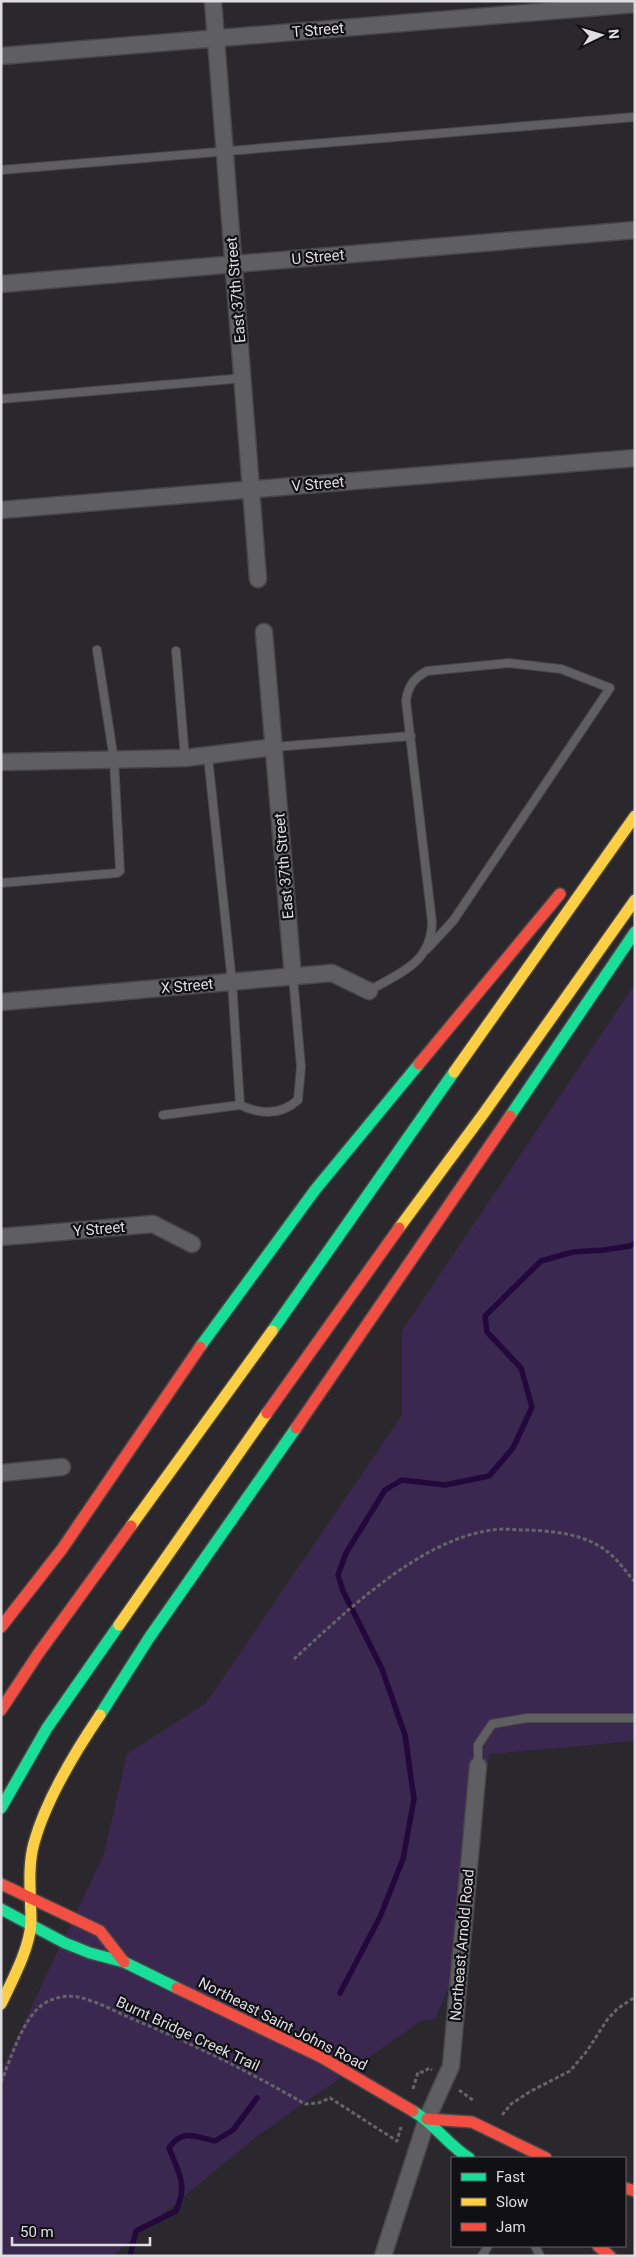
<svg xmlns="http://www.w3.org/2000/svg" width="636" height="2257" font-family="Roboto,sans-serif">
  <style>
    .green { fill: #3a2850 }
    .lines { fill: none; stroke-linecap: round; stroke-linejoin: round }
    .stream { stroke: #23083b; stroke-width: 5.5 }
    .lane-casing { stroke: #474648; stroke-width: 10 }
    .street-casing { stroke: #474648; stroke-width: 19 }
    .fast-casing { stroke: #474648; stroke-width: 14 }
    .slow-casing { stroke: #474648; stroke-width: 14 }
    .jam-casing { stroke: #474648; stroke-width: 14 }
    .path { stroke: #656466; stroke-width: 3; stroke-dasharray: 4 2.5; stroke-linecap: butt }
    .lane { stroke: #5f5e60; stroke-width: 8 }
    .street { stroke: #5f5e60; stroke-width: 16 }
    .fast { stroke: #16e098; stroke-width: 11 }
    .slow { stroke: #ffcf43; stroke-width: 11 }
    .jam { stroke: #f24e42; stroke-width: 11 }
    .labels { text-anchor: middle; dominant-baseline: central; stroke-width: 4.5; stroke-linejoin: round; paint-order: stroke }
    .street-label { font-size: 15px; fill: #dedde2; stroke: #111014 }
  </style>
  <rect width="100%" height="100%" fill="#2a282c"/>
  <path class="green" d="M 635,984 L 635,1741 L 489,1754 L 468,1944 L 435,2019 L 422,2020 L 256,2137 L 112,2256 L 1,2256 L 1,2071 L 104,1854 L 127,1754 L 206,1703 L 402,1415 L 402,1331 Z"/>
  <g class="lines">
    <path class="stream" d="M 340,1993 L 380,1917 L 403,1859 L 414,1799 L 405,1735 L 382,1669 L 343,1591 L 338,1575 L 346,1553 L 385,1490 L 402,1480 L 445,1485 L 489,1476 L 513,1448 L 532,1407 L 521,1368 L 487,1332 L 485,1316 L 541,1261 L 573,1252 L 603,1250 L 630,1246 L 635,1243
      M 130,2256 L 136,2231 L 176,2211 C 188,2185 179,2173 169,2148 C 182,2128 195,2137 215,2141 L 233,2130 L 257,2098"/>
    <g class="lane-casing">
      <path id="lane" d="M 1,170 L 635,117
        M 1,399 L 244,378
        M 176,651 L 185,758
        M 274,747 L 411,736
        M 208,757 L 232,982 L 240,1105 C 261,1115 281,1115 298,1100 L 301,1067 L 293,977
        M 1,883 L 117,873 L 120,871 L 114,760 L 97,650
        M 369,991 C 400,972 431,964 432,922 L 406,701 C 408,686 414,678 427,671 L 509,663 L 561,669 L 610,688 L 453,921 L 427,949
        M 163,1115 L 240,1105
        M 478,1766 L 478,1745 L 492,1724 L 527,1718 L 635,1718
        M 535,2246 L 540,2256
        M 482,2256 L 488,2246"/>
    </g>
    <g class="street-casing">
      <path id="street" d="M 213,1 L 258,579
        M 1,56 L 635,4
        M 1,284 L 635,230
        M 1,510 L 635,458
        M 264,632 L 293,977
        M 1,762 L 185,758 L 274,747
        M 1,1002 L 332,973 L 369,991
        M 1,1237 L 153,1224 L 192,1244
        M 1,1473 L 62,1467
        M 383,2256 L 427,2119 L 451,2066 L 478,1766"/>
    </g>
    <g class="fast-casing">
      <path id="fast" d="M 510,1116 L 635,932
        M 272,1331 L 454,1072
        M 200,1347 L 315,1190 L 419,1064
        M 100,1715 L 149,1638 L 296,1428
        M 1,1808 L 47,1728 L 119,1625
        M 1,1909 L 65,1943 L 90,1953 L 124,1962 L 177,1988
        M 413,2111 C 435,2124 448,2145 469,2158"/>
    </g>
    <g class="slow-casing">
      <path id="slow" d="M 454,1072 L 635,816
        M 399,1228 L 484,1113 L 635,900
        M 131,1526 L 272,1331
        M 119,1625 L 267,1413
        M 1,2004 C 12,1981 30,1948 31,1922 C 31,1896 27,1868 34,1843 C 46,1799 75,1752 100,1715"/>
    </g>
    <g class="jam-casing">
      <path id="jam" d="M 419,1064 L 560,894
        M 267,1413 L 399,1228
        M 296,1428 L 510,1116
        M 1,1627 L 62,1549 L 200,1347
        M 1,1710 L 38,1654 L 131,1526
        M 1,1884 L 100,1931 L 124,1962
        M 177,1988 L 321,2057 L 413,2111
        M 427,2119 L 472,2122 L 546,2158
        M 625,2188 L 635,2191
        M 598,2246 L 610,2256"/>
    </g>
    <path class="path" d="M 294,1659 C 347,1611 419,1540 492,1530 C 503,1528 515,1530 526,1530 C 554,1531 587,1534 609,1553 C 619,1561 626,1572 635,1582
      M 1,2082 C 11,2059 23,2016 45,2003 C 55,1997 67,1995 78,1997 C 97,2001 116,2012 135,2020 C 193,2044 250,2072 305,2104 L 318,2103 L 330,2098 L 397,2141 L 401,2127
      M 413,2089 L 418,2072 L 424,2072 L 429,2068 L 432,2070
      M 459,2090 L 474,2101
      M 502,2115 L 511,2104 L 531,2091 L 570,2071 L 587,2051 L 607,2020 L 617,2009 L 635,1997"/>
    <use href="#lane" class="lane"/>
    <use href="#street" class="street"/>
    <use href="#fast" class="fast"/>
    <use href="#slow" class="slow"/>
    <use href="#jam" class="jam"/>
  </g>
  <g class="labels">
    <g class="street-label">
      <text transform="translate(318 30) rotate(-5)">T Street</text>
      <text transform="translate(318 257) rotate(-5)">U Street</text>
      <text transform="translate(236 290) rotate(-95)">East 37th Street</text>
      <text transform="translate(318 484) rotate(-5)">V Street</text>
      <text transform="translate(284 866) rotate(-95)">East 37th Street</text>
      <text transform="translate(187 986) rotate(-5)">X Street</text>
      <text transform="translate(99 1229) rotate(-5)">Y Street</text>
      <text transform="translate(462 1945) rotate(-85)">Northeast Arnold Road</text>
      <text transform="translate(283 2024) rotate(27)">Northeast Saint Johns Road</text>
      <text transform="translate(188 2034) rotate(25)">Burnt Bridge Creek Trail</text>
    </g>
  </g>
  <rect width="636" height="2257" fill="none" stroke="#dedde2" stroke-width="5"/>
  <rect x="451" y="2157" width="175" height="90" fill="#111014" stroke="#636266"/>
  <rect x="461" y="2173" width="25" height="8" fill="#16e098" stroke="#636266"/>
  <text x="496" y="2182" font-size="15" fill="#dedde2">Fast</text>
  <rect x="461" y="2198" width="25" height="8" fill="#ffcf43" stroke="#636266"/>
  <text x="496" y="2207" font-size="15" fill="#dedde2">Slow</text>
  <rect x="461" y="2223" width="25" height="8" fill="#f24e42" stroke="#636266"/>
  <text x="496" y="2232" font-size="15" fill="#dedde2">Jam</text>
  <g transform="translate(601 35) rotate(85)" stroke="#111014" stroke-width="4" paint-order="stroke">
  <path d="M0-4L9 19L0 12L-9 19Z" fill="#dedde2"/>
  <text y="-8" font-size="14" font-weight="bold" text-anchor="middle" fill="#dedde2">N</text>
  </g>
  <path d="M12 2237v8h138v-8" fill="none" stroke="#dedde2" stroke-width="2.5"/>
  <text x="20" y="2237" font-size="15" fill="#dedde2" stroke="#111014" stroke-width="4" paint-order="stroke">50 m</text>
</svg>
